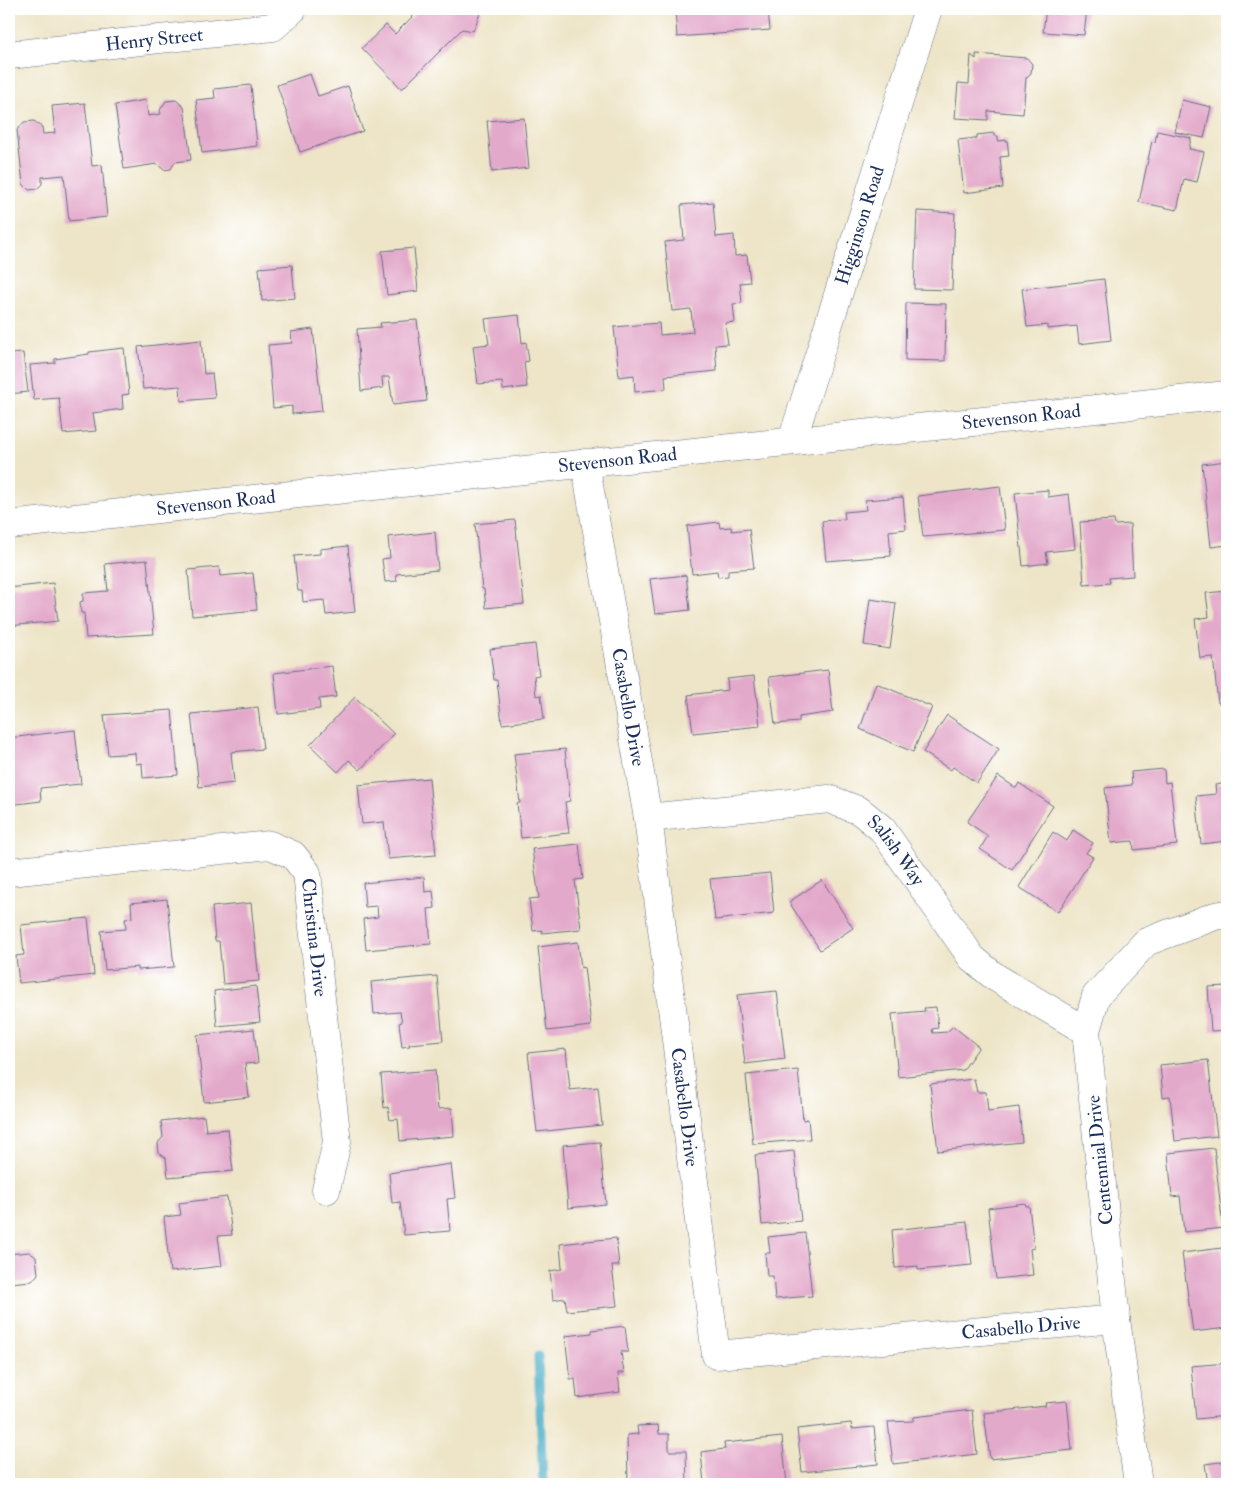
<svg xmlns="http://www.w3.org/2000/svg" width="1236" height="1493" font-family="'IM FELL Double Pica',serif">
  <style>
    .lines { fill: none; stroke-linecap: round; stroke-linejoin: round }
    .stream { stroke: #44aac4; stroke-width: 9 }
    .building { fill: #e3a9ca }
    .minor-casing { stroke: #656f83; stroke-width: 29 }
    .minor { stroke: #fff; stroke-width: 28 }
    .labels { text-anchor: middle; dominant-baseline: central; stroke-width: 4.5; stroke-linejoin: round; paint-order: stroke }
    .street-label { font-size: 19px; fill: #1b2f5e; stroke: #fff }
  </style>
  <rect width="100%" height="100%" fill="#fff"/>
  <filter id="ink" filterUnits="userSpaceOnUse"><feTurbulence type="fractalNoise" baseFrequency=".02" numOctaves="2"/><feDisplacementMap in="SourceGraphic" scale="10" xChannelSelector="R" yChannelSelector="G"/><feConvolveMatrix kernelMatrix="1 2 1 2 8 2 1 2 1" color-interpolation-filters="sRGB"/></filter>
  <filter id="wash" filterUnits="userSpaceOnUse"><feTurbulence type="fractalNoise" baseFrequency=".0096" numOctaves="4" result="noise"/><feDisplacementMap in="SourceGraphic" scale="20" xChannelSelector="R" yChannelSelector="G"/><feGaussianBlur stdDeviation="1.12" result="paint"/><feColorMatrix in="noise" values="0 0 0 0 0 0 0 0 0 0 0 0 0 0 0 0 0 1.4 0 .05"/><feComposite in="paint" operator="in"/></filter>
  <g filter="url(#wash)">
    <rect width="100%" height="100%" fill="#eee5c8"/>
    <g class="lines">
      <path class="stream" d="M 538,1356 L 543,1484"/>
    </g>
    <g id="blocks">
      <path class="building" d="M 420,9 L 474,9 L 481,11 L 473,31 L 462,29 L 402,89 L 362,48 L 386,25 L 395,34 Z
        M 675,9 L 768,9 L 770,30 L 677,37 Z
        M 1046,9 L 1087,9 L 1084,35 L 1043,32 Z
        M 976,54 L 1027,58 L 1032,64 L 1031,73 L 1026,78 L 1023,114 L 988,111 L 988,120 L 955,118 L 958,83 L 969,84 L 971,55 L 976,59 Z
        M 310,74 L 318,96 L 348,86 L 363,131 L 300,152 L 277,85 Z
        M 251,85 L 257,146 L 202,153 L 196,100 L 215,98 L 214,89 Z
        M 146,100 L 148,116 L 161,114 L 160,110 L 166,101 L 176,100 L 184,107 L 191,160 L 175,162 L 171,169 L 164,170 L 157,164 L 124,169 L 115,105 Z
        M 1182,100 L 1211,107 L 1204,138 L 1175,132 Z
        M 85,103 L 92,166 L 102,165 L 107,217 L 69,221 L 64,175 L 42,177 L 42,184 L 37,189 L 29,190 L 23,184 L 17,130 L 24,122 L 34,121 L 42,127 L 43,134 L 55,133 L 52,106 Z
        M 524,118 L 529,168 L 492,172 L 487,121 Z
        M 1157,131 L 1191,138 L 1189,149 L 1204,152 L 1197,182 L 1184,179 L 1177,210 L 1139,202 L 1152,141 L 1155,142 Z
        M 994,133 L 994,136 L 998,136 L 998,141 L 1007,140 L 1009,156 L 1000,157 L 1003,188 L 964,193 L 958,140 L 977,138 L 977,135 Z
        M 713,202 L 716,237 L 734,235 L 735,256 L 747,255 L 750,282 L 740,283 L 742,303 L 733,304 L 735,322 L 725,323 L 728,344 L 715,345 L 717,371 L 665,376 L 666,389 L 635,392 L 634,375 L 619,377 L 614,327 L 659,323 L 660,335 L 693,332 L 691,309 L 672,311 L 665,242 L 684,240 L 681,205 Z
        M 917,211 L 955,213 L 952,290 L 914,289 Z
        M 414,248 L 418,291 L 387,295 L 382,251 Z
        M 292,265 L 295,298 L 262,301 L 259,268 Z
        M 1104,279 L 1111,340 L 1079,344 L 1077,326 L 1047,329 L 1047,325 L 1027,327 L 1022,289 Z
        M 906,303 L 946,304 L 945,361 L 905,360 Z
        M 519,315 L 522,343 L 526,342 L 529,361 L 524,362 L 527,387 L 503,390 L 502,382 L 478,384 L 473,346 L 489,344 L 485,319 Z
        M 417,320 L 427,401 L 393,405 L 389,377 L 382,377 L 383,388 L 361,391 L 357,329 L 381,327 L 380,323 Z
        M 313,329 L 322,411 L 292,414 L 292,406 L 273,408 L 268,345 L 292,343 L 291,332 Z
        M 201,340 L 204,374 L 212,373 L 215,398 L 181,401 L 180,386 L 143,389 L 138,347 Z
        M 124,348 L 129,394 L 122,395 L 123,409 L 93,413 L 96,431 L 63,434 L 59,398 L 34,400 L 30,365 L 55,363 L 55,359 L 89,354 L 89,352 Z
        M 23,353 L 28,392 L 9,394 L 9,354 Z
        M 1227,461 L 1227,545 L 1211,547 L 1202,464 Z
        M 1000,486 L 1005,530 L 923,537 L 918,496 Z
        M 1048,490 L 1048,497 L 1069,494 L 1075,549 L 1046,552 L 1048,563 L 1023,566 L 1015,493 Z
        M 903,497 L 906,529 L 889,531 L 891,556 L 826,561 L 822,521 L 845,519 L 844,512 L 866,510 L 865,500 Z
        M 515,520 L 524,604 L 486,608 L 484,589 L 482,589 L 475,524 Z
        M 1114,520 L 1115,525 L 1130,524 L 1133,576 L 1109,578 L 1110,583 L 1084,585 L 1080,522 Z
        M 719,522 L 720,528 L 731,527 L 732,531 L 749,529 L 754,568 L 728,570 L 728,576 L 718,577 L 717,571 L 692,574 L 687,526 Z
        M 435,532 L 438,570 L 396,574 L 397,581 L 385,582 L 382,559 L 390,558 L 388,537 Z
        M 348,546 L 355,612 L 326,615 L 324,600 L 303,602 L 302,591 L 298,591 L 294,556 L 320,554 L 320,549 Z
        M 147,560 L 154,634 L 86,638 L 84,613 L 81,613 L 80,602 L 83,601 L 83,593 L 108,591 L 105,564 Z
        M 219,567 L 220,576 L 253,573 L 257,610 L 192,616 L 188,570 Z
        M 686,575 L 690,610 L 655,614 L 650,579 Z
        M 53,583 L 58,621 L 9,626 L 9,588 Z
        M 1227,591 L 1227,702 L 1218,703 L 1213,657 L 1200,658 L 1195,619 L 1209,617 L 1206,593 Z
        M 870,599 L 896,603 L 890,649 L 864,645 Z
        M 535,644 L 539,675 L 534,676 L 536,696 L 541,695 L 544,719 L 502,724 L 497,680 L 494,680 L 490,649 Z
        M 332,666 L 336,697 L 319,699 L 320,709 L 278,714 L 274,673 Z
        M 828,670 L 833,712 L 799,717 L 799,722 L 775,724 L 769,677 Z
        M 754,676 L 760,726 L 693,733 L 688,695 L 728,690 L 727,679 Z
        M 876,683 L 932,707 L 913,752 L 860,729 Z
        M 355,697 L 394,734 L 360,770 L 349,760 L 338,772 L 310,745 Z
        M 258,707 L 263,749 L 231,752 L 234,783 L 199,787 L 191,714 Z
        M 172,710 L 178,775 L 143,778 L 142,763 L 136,764 L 135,753 L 108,755 L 104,715 Z
        M 947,715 L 999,749 L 977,783 L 953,767 L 951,770 L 923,752 Z
        M 75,730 L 81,784 L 40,788 L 41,801 L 9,805 L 9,738 Z
        M 565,749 L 570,801 L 565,802 L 569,833 L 521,838 L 517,803 L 520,803 L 514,754 Z
        M 1164,769 L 1165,783 L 1170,782 L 1177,845 L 1134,850 L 1133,841 L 1111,843 L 1105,788 L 1132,785 L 1131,772 Z
        M 998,776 L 1016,788 L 1019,783 L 1053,806 L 1012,870 L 980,849 L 988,836 L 967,822 Z
        M 429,778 L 436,855 L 388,859 L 384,822 L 362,824 L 358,785 Z
        M 1227,783 L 1227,841 L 1201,844 L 1196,796 L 1216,794 L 1215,785 Z
        M 1073,830 L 1093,843 L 1086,853 L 1093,857 L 1058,912 L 1019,887 L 1053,832 L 1067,841 Z
        M 579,844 L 583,879 L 575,880 L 581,929 L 542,933 L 542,930 L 533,931 L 529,899 L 539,898 L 532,849 Z
        M 770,873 L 774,913 L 715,920 L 710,879 Z
        M 424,877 L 425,892 L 433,891 L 435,908 L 428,909 L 431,944 L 366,950 L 363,919 L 378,917 L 377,906 L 365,907 L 363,883 Z
        M 822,880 L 853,928 L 820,950 L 789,902 Z
        M 167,899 L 174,967 L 138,970 L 138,967 L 105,970 L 101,931 L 126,929 L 125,919 L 132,918 L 131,903 Z
        M 251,903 L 259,981 L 223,984 L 219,941 L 215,941 L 212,907 Z
        M 88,918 L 94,975 L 19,983 L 16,956 L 24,955 L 21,925 Z
        M 578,942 L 581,968 L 584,967 L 591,1026 L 547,1031 L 538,947 Z
        M 437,976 L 443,1041 L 409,1044 L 410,1046 L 402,1047 L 399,1023 L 402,1022 L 400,1012 L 374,1014 L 371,982 Z
        M 256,986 L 260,1022 L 217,1026 L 214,991 Z
        M 1227,986 L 1227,1030 L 1211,1031 L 1208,987 Z
        M 777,991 L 785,1059 L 745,1064 L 737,995 Z
        M 9,995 L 10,995 L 12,1012 L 9,1013 Z
        M 936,1007 L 938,1028 L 932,1029 L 933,1033 L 947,1032 L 953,1026 L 979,1047 L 963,1070 L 898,1077 L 892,1014 L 925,1011 L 924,1008 Z
        M 254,1029 L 258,1063 L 245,1064 L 249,1097 L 204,1102 L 197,1035 Z
        M 566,1049 L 570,1090 L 598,1087 L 602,1125 L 537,1132 L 528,1053 Z
        M 1208,1060 L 1217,1136 L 1175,1141 L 1170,1096 L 1163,1097 L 1160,1065 Z
        M 435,1070 L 438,1109 L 452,1108 L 454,1136 L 400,1141 L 398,1119 L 390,1120 L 388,1107 L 384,1108 L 381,1074 Z
        M 798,1070 L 803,1120 L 808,1119 L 810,1139 L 753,1144 L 746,1075 Z
        M 974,1079 L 977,1092 L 986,1092 L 988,1111 L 1019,1107 L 1022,1142 L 938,1151 L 930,1084 Z
        M 204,1116 L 206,1131 L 228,1129 L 233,1171 L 168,1177 L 166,1158 L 159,1153 L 158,1143 L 163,1137 L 161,1121 Z
        M 600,1142 L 606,1204 L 568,1208 L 563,1145 Z
        M 1214,1148 L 1223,1228 L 1184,1232 L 1180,1196 L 1172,1197 L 1168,1153 Z
        M 794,1151 L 801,1221 L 762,1225 L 755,1155 Z
        M 451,1164 L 455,1198 L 447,1199 L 450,1231 L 404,1235 L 400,1202 L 392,1203 L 389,1173 Z
        M 227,1197 L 232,1235 L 218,1236 L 222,1266 L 170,1272 L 164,1217 L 181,1215 L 179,1203 Z
        M 1025,1203 L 1026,1206 L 1029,1206 L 1034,1248 L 1030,1249 L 1033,1275 L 996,1279 L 988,1208 Z
        M 967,1222 L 972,1265 L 918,1270 L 918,1266 L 895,1268 L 892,1230 Z
        M 805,1233 L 812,1296 L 775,1299 L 773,1276 L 767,1276 L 765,1253 L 770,1253 L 768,1237 Z
        M 616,1238 L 619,1266 L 612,1266 L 617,1306 L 567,1311 L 565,1298 L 553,1300 L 550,1271 L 562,1269 L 560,1244 Z
        M 1222,1248 L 1225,1268 L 1227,1268 L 1227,1328 L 1193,1332 L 1182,1253 Z
        M 29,1252 L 36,1257 L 38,1274 L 32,1281 L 9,1283 L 9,1254 Z
        M 625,1326 L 628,1352 L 621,1352 L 624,1373 L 618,1373 L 620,1392 L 577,1398 L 575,1379 L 570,1379 L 565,1336 L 592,1333 L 592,1330 Z
        M 1227,1363 L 1227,1416 L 1196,1419 L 1191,1366 Z
        M 1067,1401 L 1072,1450 L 990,1459 L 984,1413 L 1046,1406 L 1045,1403 Z
        M 972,1410 L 977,1454 L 893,1464 L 888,1422 L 913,1421 L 914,1417 Z
        M 851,1423 L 852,1429 L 874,1427 L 878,1464 L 802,1472 L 797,1429 Z
        M 658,1425 L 659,1434 L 669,1434 L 669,1451 L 686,1451 L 687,1484 L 628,1484 L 627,1435 L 638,1434 L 637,1426 Z
        M 782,1437 L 787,1484 L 704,1484 L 701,1452 L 725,1449 L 724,1443 Z
        M 1227,1461 L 1227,1484 L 1208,1484 L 1205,1464 Z"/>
    </g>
  </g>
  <g filter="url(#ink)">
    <use href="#blocks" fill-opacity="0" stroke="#656f83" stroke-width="1"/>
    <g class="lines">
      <g class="minor-casing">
        <g id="minor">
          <path id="s1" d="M 9,55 L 273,27 L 293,9"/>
          <path id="s2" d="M 792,441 L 928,9"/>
          <path id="s3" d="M 585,463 L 648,818 L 716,1355 L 1116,1319"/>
          <path id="s4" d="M 9,525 L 1227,395"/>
          <path id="s5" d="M 648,818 L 829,799 L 860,811 L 882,829 L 972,958 L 995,977 L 1086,1031"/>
          <path id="s6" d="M 9,872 L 270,845 L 293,855 L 307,873 L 337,1142 L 326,1190"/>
          <path d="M 1138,1484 L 1116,1319 L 1086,1031 L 1096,996 L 1146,942 L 1215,916 L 1227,914"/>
        </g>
      </g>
      <use href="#minor" class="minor"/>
    </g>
  </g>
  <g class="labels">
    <g class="street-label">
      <text stroke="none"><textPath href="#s1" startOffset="146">Henry Street</textPath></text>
      <text stroke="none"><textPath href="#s2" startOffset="226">Higginson Road</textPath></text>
      <text stroke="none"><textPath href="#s4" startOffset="1018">Stevenson Road</textPath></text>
      <text stroke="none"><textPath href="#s4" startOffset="612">Stevenson Road</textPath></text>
      <text stroke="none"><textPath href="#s4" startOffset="208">Stevenson Road</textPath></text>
      <text stroke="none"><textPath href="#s3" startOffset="248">Casabello Drive</textPath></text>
      <text stroke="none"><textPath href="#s5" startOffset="269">Salish Way</textPath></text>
      <text stroke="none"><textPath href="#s6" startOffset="375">Christina Drive</textPath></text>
      <text stroke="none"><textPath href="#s3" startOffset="652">Casabello Drive</textPath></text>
      <text transform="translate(1100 1160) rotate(-96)">Centennial Drive</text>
      <text stroke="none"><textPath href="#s3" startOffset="1208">Casabello Drive</textPath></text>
    </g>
  </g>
  <rect width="1236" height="1493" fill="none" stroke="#fff" stroke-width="30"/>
</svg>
